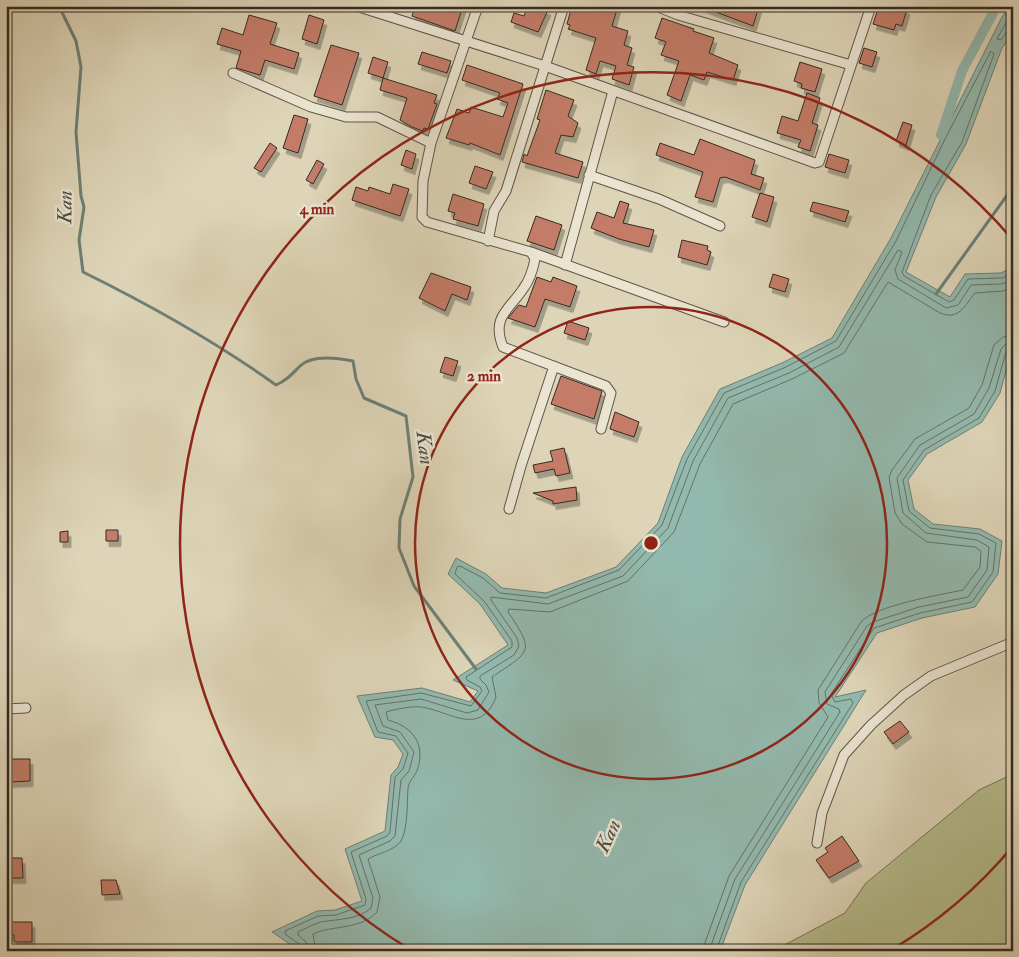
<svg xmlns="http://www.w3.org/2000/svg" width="1019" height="957" font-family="'IM FELL Double Pica',serif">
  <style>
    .green { fill: #b5bc8c; stroke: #747356 }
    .water { fill: #93b9ae; stroke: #6d8076 }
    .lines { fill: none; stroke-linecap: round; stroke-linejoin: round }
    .shore { stroke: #647268; stroke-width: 1 }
    .stream { stroke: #6d8076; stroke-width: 3 }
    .canal { stroke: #93b9ae; stroke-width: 10 }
    .building { fill: #c47c68; stroke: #342a21; filter: url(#shadow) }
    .street-casing { stroke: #5e5547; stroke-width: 11 }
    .street { stroke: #eae4d1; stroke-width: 9 }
    .ring { fill: none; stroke: #8f2418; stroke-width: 2.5 }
    .labels { text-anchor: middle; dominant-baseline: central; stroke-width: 5; stroke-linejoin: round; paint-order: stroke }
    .water-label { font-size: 20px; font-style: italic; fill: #4c4e44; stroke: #eae4d1 }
    .centre { fill: #8f2418; stroke: #eae4d1; stroke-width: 2.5 }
    .ring-label { font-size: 15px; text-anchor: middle; font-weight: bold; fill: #8f2418; stroke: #eae4d1; stroke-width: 5; stroke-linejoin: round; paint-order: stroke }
  </style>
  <defs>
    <filter id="shadow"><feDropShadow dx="3" dy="5.5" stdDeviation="0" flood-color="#0004"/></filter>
  </defs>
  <rect width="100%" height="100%" fill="#ded5b8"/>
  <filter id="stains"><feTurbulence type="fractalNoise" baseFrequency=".004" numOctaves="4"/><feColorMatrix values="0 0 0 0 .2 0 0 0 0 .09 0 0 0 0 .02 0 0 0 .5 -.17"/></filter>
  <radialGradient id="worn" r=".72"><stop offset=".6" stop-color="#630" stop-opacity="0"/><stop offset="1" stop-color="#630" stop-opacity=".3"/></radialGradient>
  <path class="green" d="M 1013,774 L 1013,948 L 1009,951 L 773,951 L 845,913 L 866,883 L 979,790 Z"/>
  <path class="water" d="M 1010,6 L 1013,6 L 1013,33 L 1002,48 L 966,144 L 936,197 L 906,272 L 950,297 L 965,274 L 1001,273 L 1013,267 L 1013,345 L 1000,393 L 982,422 L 927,454 L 908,480 L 914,509 L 933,524 L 980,529 L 1002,541 L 998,574 L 975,607 L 922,618 L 877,633 L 835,697 L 866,690 L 745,885 L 720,951 L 300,951 L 272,932 L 317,911 L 335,910 L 362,901 L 345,849 L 385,831 L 391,775 L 398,767 L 403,754 L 393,740 L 375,737 L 357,696 L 422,688 L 470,702 L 478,691 L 453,680 L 508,645 L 480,604 L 448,574 L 456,558 L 486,574 L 502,588 L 546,593 L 616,567 L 658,523 L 682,457 L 720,389 L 784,362 L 832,338 L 891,238 L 1002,17 Z"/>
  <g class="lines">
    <path class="shore" d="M 1013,10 L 997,39 L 1001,40 L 1007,32 L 1013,30
      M 302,951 L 301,945 L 286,935 L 285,931 L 318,916 L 336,915 L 365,905 L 366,899 L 351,852 L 387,836 L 390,832 L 395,777 L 403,769 L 408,753 L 396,736 L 378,732 L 366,701 L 421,693 L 471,706 L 482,691 L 480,687 L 467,680 L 466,677 L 512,647 L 512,641 L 484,601 L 455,574 L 457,567 L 460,566 L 483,578 L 500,593 L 546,598 L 619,570 L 662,525 L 687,459 L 724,393 L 786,367 L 836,341 L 896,241 L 946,137 L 991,51 L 994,54 L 962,142 L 931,195 L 902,272 L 904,276 L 949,302 L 954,300 L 968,279 L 1002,278 L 1013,273
      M 308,951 L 306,942 L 298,935 L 298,932 C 305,929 313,924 321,922 C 337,919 358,920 371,908 L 373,898 L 359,855 L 390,841 L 395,836 L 401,780 L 409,771 L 414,752 L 400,732 L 383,726 L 375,705 L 421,699 L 467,713 L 478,710 L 489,692 L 486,685 L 480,679 L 480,676 L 514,655 L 519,646 L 517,638 L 491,600 L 491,597 L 548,604 L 623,576 L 668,528 L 693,461 L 728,398 L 789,373 L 839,347 L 898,250 L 902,252 L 895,270 L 898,279 L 946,308 L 958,305 L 971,285 L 1002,284 L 1013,280
      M 316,951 L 313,934 C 332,925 361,930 377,912 L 380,897 L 368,859 C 378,853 394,851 401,841 C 408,830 407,801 408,788 C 409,781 414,777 417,771 C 426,745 414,727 388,720 L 386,712 C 396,709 411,706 421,707 C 450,711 480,738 496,697 L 492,677 C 530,651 536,653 508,612 L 509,609 L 550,612 L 628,581 L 674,532 L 700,464 L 733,404 L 792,379 L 844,353 L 888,282 L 940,313 C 959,321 965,305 975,293 L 1003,291 L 1013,288
      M 702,951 L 729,876 L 828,717 L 819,703 L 818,690 L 861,622 C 876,605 940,595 963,590 L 980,567 L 981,551 L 975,547 L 927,542 L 902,524 L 895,513 L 889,477 L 892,470 L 915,439 L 969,408 L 982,385 L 994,345 L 1003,337 L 1013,335
      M 709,951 L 735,879 L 840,712 L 839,709 L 827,704 L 825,692 L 867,626 L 873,622 L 919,607 L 968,597 L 987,570 L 989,547 L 977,540 L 926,533 L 903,513 L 897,478 L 920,445 L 974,414 L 989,388 L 1001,349 L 1006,344 L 1013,342
      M 716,951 L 741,882 L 853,703 L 851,699 L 835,702 L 831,694 L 874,628 L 920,613 L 972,602 L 993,572 L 996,543 L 979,534 L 930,528 L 909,511 L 903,480 L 924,450 L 979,418 L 995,391 L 1006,352 L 1013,349"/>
    <path class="stream" d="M 59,6 L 76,41 L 81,67 L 76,132 L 81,196 L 84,207 L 79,240 L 83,272 C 150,305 216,342 276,385 C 287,380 291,375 300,366 C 312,354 338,358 353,361 L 356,379 L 364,398 L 406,416 L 413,477 L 400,519 L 399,548 L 414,586 L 476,669
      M 936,294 L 1013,187"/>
    <path class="canal" d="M 941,135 L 962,71 L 993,13 L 995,6"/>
  </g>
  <path class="building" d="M 415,6 L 463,6 L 455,31 L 412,16 Z
    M 528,6 L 539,6 L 548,10 L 538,32 L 511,22 L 514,13 L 524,16 Z
    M 572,6 L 618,6 L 612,26 L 628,31 L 624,45 L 632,48 L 627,65 L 634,67 L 629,85 L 612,79 L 616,66 L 600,61 L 596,74 L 586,70 L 596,38 L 568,29 L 570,25 L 567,24 Z
    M 700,6 L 759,6 L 753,26 Z
    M 879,6 L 899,6 L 907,9 L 902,26 L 896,24 L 894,30 L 873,24 Z
    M 249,15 L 277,23 L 270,44 L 299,53 L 294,69 L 265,60 L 260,75 L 236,68 L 241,51 L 217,44 L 222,28 L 243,35 Z
    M 309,15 L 324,20 L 317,44 L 302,39 Z
    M 662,18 L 694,29 L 693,31 L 714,38 L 709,53 L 738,65 L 733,80 L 707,72 L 704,80 L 690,75 L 681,101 L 667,95 L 679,61 L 661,55 L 666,42 L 655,38 Z
    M 331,45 L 359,53 L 342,105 L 314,96 Z
    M 864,48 L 877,52 L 872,67 L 859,63 Z
    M 422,52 L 451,61 L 447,73 L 418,64 Z
    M 373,57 L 388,62 L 383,78 L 368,73 Z
    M 800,62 L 822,69 L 815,92 L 801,88 L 802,84 L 794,81 Z
    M 467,65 L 523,84 L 500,155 L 470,143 L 469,145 L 446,138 L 457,109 L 469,113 L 471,107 L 503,117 L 508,103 L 497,99 L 500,93 L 462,80 Z
    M 383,78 L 437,95 L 434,103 L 437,104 L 428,129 L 424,128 L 423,131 L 412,127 L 400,120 L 407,98 L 380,90 Z
    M 546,90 L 574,100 L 568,116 L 578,123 L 573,137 L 561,135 L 555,153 L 583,162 L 578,178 L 522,162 L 524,154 L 527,156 L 540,120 L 537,119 Z
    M 807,93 L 820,98 L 812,123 L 818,125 L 810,151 L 798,147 L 801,140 L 777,133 L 782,116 L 798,121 Z
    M 294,115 L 308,119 L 298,153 L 283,148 Z
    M 903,122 L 912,125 L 906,145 L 896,141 Z
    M 700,139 L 755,160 L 751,174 L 764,178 L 760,190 L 725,177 L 720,178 L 713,202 L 695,197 L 703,172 L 656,155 L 660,143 L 694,155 Z
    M 270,143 L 277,148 L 261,172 L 254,168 Z
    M 406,150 L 416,154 L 412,169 L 401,165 Z
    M 829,154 L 849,160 L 845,173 L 825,167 Z
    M 317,160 L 324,164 L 313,184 L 306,180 Z
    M 475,166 L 493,172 L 486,189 L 469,183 Z
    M 393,184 L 409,189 L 400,216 L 352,200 L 356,187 L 368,191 L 369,187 L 390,194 Z
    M 760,193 L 774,197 L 767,222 L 752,217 Z
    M 453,194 L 484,204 L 478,226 L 453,219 L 455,213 L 448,211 Z
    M 620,201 L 629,204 L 623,223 L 654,230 L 649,247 L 619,239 L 591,228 L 597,212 L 614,218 Z
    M 813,202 L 849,211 L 845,222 L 810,211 Z
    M 536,216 L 562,225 L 554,250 L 527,241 Z
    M 682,240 L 708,246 L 707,250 L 711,252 L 707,265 L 678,257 Z
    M 431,273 L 471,287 L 467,300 L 452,294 L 445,311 L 419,298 Z
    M 773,274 L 789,279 L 785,292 L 769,287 Z
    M 537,277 L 551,282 L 553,277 L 577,286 L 570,307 L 545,299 L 535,327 L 508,318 L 519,305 L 526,307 Z
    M 568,321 L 589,328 L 585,340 L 564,333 Z
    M 445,357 L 458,361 L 453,376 L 440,372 Z
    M 561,376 L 602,391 L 594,419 L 551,404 Z
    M 615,412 L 639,422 L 634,437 L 610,429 Z
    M 564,448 L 570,473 L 556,476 L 554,469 L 535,473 L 533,465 L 553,461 L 550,451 Z
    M 576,487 L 577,500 L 553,504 L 553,501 L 533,493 Z
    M 106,530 L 118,530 L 118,541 L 106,541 Z
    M 68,531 L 68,542 L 60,542 L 60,532 Z
    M 900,721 L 909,732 L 893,744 L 884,732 Z
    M 6,759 L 30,759 L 30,781 L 10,782 L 10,769 L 6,769 Z
    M 842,836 L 859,861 L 829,878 L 816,860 L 828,852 L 825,848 Z
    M 6,858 L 22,858 L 23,878 L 8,878 Z
    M 101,880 L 116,880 L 120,894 L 102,895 Z
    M 9,922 L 32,922 L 32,942 L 14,942 L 14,935 L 9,935 Z"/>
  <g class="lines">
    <g class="street-casing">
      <path id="street" d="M 356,6 L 545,66 L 815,163 L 819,162 L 871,6
        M 478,6 L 431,143 L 423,181 L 422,217 L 427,222 L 531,252 L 724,322
        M 656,6 L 678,15 L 851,65
        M 233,73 L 311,107 L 346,117 L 377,117 L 431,143
        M 589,175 L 659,199 L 720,226
        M 488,241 L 494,211 L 506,191 L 564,6
        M 531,252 L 535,259 C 533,269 530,280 523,289 C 509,310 491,317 503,347 L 606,386 L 611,393 L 601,429
        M 565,265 L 613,91
        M 509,509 L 521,466 L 554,366
        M 6,709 L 26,708
        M 817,843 L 822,813 L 844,755 L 871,725 L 904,695 L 931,676 L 1013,642"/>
    </g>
    <use href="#street" class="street"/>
  </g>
  <g class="ring">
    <circle cx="651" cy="543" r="236"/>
    <path d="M1013 846A472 472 0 0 1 891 950M411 950A472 472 0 1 1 1013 240"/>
  </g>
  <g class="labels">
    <g class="water-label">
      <text transform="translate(65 207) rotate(-89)">Kan</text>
      <text transform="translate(425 448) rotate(83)">Kan</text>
      <text transform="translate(608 836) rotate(-65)">Kan</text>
    </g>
  </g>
  <circle cx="651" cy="543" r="8" class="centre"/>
  <g class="ring-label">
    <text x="317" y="214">4 min</text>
    <text x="484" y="381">2 min</text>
  </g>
  <rect width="1019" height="957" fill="none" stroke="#ded5b8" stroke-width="25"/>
  <rect x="8" y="8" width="1004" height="942" fill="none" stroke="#342a21" stroke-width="2.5"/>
  <rect x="12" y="12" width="994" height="932" fill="none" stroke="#342a21"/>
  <rect width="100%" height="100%" filter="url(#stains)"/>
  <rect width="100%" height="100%" fill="url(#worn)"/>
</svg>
